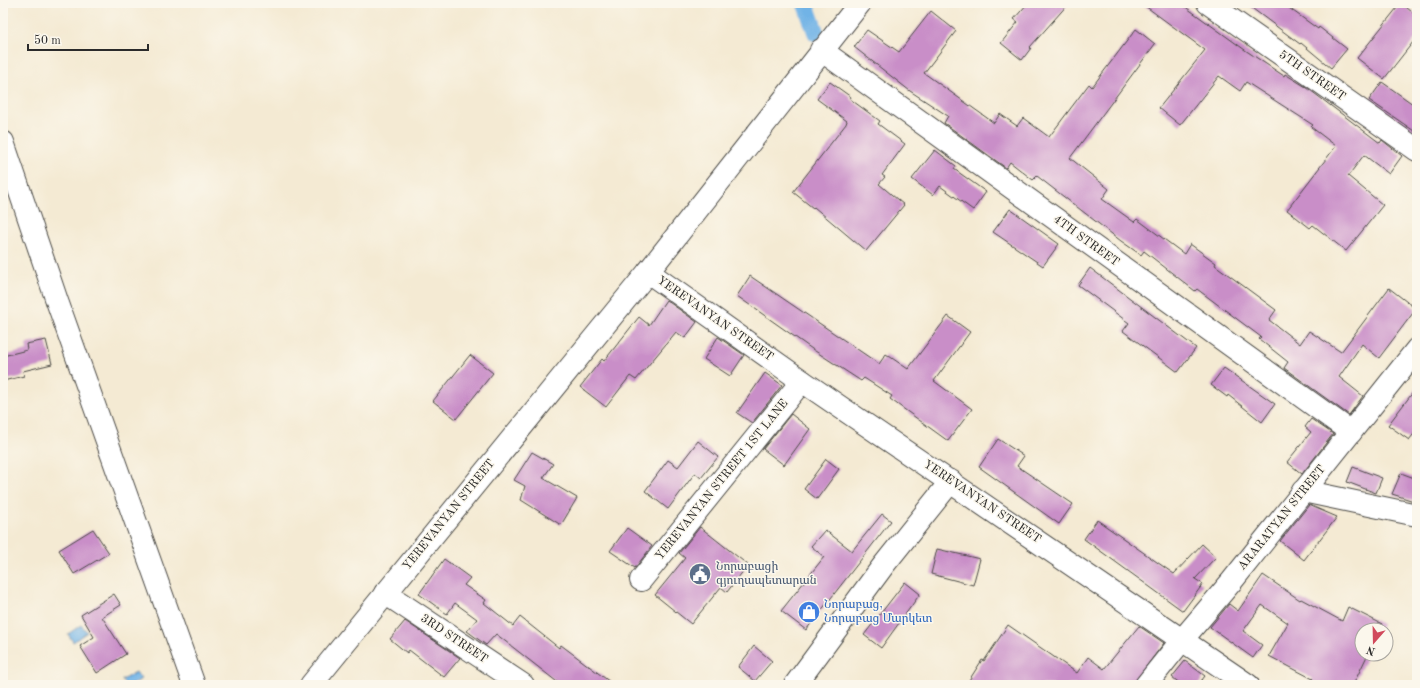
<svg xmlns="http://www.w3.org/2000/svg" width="1420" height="688" font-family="'Old Standard TT','Noto Serif Armenian',serif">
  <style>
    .water { fill: #71b3e6; stroke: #4e6f88 }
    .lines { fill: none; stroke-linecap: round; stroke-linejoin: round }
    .canal { stroke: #71b3e6; stroke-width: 17 }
    .building { fill: #c98ec8 }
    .minor-casing { stroke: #494844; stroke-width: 24 }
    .major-casing { stroke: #494844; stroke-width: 24 }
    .minor { stroke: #fff; stroke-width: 22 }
    .major { stroke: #fff; stroke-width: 22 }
    .labels { text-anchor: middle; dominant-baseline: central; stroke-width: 3; stroke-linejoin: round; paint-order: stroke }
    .street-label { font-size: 12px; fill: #2b2b2b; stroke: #fbf7ec }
    .service-label { font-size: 12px; fill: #4e5e75; stroke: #fbf7ec; text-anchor: start }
    .shop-label { font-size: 12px; fill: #366cbe; stroke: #fbf7ec; text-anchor: start }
  </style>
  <rect width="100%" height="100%" fill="#fbf7ec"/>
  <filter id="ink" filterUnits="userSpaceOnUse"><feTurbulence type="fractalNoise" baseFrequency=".025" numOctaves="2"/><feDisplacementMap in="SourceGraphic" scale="8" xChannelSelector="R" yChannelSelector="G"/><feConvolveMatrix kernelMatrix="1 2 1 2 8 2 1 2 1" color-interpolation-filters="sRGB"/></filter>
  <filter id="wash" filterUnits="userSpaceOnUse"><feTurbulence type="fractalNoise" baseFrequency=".012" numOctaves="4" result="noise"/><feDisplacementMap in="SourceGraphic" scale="16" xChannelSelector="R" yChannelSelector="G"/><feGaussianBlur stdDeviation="0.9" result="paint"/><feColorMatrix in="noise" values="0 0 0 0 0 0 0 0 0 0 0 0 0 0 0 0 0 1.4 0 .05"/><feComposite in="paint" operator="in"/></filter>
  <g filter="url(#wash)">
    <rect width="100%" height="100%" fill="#f4ead3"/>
    <path class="water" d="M 81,625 L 87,632 L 73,642 L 68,634 Z
      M 136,672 L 141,679 L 132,685 L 125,685 L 122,680 Z"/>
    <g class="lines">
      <path class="canal" d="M 805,3 L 816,33"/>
    </g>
    <g id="blocks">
      <path class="building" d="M 1028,3 L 1069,3 L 1030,47 L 1031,48 L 1022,60 L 1001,43 L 1018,22 L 1014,19 Z
        M 1141,3 L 1180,3 L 1245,50 L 1284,76 L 1285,74 L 1306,87 L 1380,143 L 1382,140 L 1402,156 L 1389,174 L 1364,155 L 1348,176 L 1383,205 L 1346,251 L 1313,225 L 1310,228 L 1287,210 L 1336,146 L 1311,127 L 1313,125 L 1246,82 L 1240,91 L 1219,76 L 1180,125 L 1159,108 L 1205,50 Z
        M 1245,3 L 1282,3 L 1318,29 L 1319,27 L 1347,49 L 1331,68 L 1301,43 L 1300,44 Z
        M 1401,3 L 1417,16 L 1417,37 L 1384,79 L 1357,58 Z
        M 931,11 L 956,31 L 924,73 L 994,123 L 1000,114 L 1017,126 L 1023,118 L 1049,137 L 1089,84 L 1092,87 L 1136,29 L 1155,44 L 1070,158 L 1109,189 L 1102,199 L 1134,222 L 1137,219 L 1184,254 L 1190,244 L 1216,263 L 1215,265 L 1276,310 L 1269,320 L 1300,344 L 1309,331 L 1341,352 L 1389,288 L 1416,309 L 1379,358 L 1362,344 L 1339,377 L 1363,396 L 1349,415 L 1284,368 L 1288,362 L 1259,339 L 1261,337 L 1197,289 L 1195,291 L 1144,251 L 1141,255 L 1121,241 L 1037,176 L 1033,180 L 1010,162 L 1006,168 L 944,123 L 948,116 L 910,91 L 854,47 L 867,30 L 899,52 Z
        M 830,82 L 851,97 L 850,99 L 880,121 L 878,124 L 905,144 L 882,175 L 885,177 L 879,184 L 904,205 L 866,251 L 814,207 L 813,208 L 793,192 L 846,124 L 847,121 L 817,99 Z
        M 1382,82 L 1417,107 L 1417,133 L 1369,100 Z
        M 935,150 L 956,166 L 954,169 L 986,192 L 973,210 L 940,186 L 933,195 L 912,179 Z
        M 1010,209 L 1059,244 L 1043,266 L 993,232 Z
        M 1090,268 L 1196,348 L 1178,372 L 1123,331 L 1129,323 L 1078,285 Z
        M 750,276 L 879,364 L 886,354 L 908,369 L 948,316 L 970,332 L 934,381 L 972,409 L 948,441 L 890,399 L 892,396 L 864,378 L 861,381 L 812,349 L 737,296 Z
        M 666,300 L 697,322 L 685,338 L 676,332 L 636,380 L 630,376 L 606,407 L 580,387 L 602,359 L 604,361 L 639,317 L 649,325 Z
        M 718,337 L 744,355 L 730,376 L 704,359 Z
        M 46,340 L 52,364 L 23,371 L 24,376 L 3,381 L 3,356 L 27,350 L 26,344 Z
        M 470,355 L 493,373 L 456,419 L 433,401 Z
        M 1224,368 L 1275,404 L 1262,422 L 1228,395 L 1227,397 L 1211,385 Z
        M 765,373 L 782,385 L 752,423 L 737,413 Z
        M 1417,387 L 1417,430 L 1409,440 L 1388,425 Z
        M 791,414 L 810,429 L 784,465 L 763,449 Z
        M 1311,419 L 1333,434 L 1302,474 L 1287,462 L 1311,432 L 1305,427 Z
        M 998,439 L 1024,456 L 1017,466 L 1073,504 L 1059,524 L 979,467 Z
        M 698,441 L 718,457 L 701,478 L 695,473 L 668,509 L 645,491 L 668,460 L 678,467 Z
        M 532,452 L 553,464 L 543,478 L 577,498 L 561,525 L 521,500 L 525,486 L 514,480 Z
        M 826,459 L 839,469 L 817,499 L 804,489 Z
        M 1353,467 L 1382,478 L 1376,493 L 1347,482 Z
        M 1401,473 L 1417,479 L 1417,502 L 1392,494 Z
        M 1309,505 L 1337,517 L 1304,560 L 1280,541 Z
        M 882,514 L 891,521 L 806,630 L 781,611 L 824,557 L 811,546 L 825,530 L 852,551 Z
        M 1097,520 L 1174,574 L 1202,544 L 1216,557 L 1195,579 L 1203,584 L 1183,611 L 1084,539 Z
        M 700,527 L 748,565 L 727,592 L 721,587 L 691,624 L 655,595 L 685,558 L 679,553 Z
        M 627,528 L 652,546 L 635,568 L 610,551 Z
        M 93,529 L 109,553 L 74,574 L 59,550 Z
        M 937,549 L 980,559 L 973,585 L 931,574 Z
        M 444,559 L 470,578 L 464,585 L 486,600 L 484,603 L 513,626 L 520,617 L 559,648 L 561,645 L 614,685 L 561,685 L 496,634 L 486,645 L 467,631 L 477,619 L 455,603 L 447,614 L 419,594 Z
        M 1263,575 L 1300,600 L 1301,599 L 1342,621 L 1348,607 L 1382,624 L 1380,630 L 1362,630 L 1362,654 L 1368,654 L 1353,685 L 1309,685 L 1313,679 L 1269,656 L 1288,623 L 1262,605 L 1243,631 L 1262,645 L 1253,658 L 1210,627 L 1229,604 L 1238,611 Z
        M 905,582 L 920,594 L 881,648 L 864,635 Z
        M 114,594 L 121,605 L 102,617 L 126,654 L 97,673 L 80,646 L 94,637 L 81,615 Z
        M 405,621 L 460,658 L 444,677 L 409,650 L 407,653 L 390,639 Z
        M 1008,625 L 1077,673 L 1088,657 L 1104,669 L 1139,626 L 1164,643 L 1132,685 L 966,685 L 982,660 L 984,661 Z
        M 754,646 L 772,661 L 755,681 L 738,667 Z
        M 1185,661 L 1205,676 L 1198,685 L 1182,685 L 1172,677 Z"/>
    </g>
  </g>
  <g filter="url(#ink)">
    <use href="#blocks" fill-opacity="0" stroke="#494844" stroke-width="1"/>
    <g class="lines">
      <g class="minor-casing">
        <path id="minor" d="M 1208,3 L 1417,150
          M 821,50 L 1351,432
          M 648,272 L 860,3
          M 1303,491 L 1417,515
          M 641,580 L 802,381
          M 385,593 L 523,685
          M 795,685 L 883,566 L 951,481
          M 1146,685 L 1182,640"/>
      </g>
      <g class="major-casing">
        <path id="major" d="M 3,142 L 57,301 L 194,685
          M 1182,640 L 1232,581 L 1417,349
          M 311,685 L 648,272 L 802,381 L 1248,685"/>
      </g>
      <use href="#minor" class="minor"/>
      <use href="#major" class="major"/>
    </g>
  </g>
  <defs>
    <g id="civic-disc" transform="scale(1.15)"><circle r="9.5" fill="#5c6f8a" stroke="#fbf7ec"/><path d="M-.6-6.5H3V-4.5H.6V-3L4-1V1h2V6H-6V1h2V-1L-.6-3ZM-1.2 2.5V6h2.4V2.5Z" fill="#fff"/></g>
    <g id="shop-disc" transform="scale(1.15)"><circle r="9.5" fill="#3f7fe0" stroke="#fbf7ec"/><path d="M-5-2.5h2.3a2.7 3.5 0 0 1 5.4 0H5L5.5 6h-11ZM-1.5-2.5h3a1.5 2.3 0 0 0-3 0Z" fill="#fff"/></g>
  </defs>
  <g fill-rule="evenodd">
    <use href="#civic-disc" x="700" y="574"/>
    <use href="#shop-disc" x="809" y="612"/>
  </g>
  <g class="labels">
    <g class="street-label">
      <text transform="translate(1312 76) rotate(35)">5TH STREET</text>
      <text transform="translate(1086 241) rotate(36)">4TH STREET</text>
      <text transform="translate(715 319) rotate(35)">YEREVANYAN STREET</text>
      <text transform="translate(722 480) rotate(-51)">YEREVANYAN STREET 1ST LANE</text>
      <text transform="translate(982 502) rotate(34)">YEREVANYAN STREET</text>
      <text transform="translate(449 515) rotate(-51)">YEREVANYAN STREET</text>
      <text transform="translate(1282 518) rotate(-51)">ARARATYAN STREET</text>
      <text transform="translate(454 639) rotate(34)">3RD STREET</text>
    </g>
    <g class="service-label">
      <text x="716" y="567">Նորաբացի<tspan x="716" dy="14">գյուղապետարան</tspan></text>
    </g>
    <g class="shop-label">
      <text x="824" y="605">Նորաբաց,<tspan x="824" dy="14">Նորաբաց Մարկետ</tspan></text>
    </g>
  </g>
  <rect width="1420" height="688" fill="none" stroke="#fbf7ec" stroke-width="16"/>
  <g transform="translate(1374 642) rotate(200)"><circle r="19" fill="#fbf7ec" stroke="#a8a59f"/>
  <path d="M0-3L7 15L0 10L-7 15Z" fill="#d1495b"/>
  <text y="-6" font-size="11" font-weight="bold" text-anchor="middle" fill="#2b2b2b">N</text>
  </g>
  <path d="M28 44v6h120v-6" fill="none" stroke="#2b2b2b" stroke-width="2"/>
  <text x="34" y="44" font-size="12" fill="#2b2b2b" stroke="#fbf7ec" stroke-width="3" paint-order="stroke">50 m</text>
</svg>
